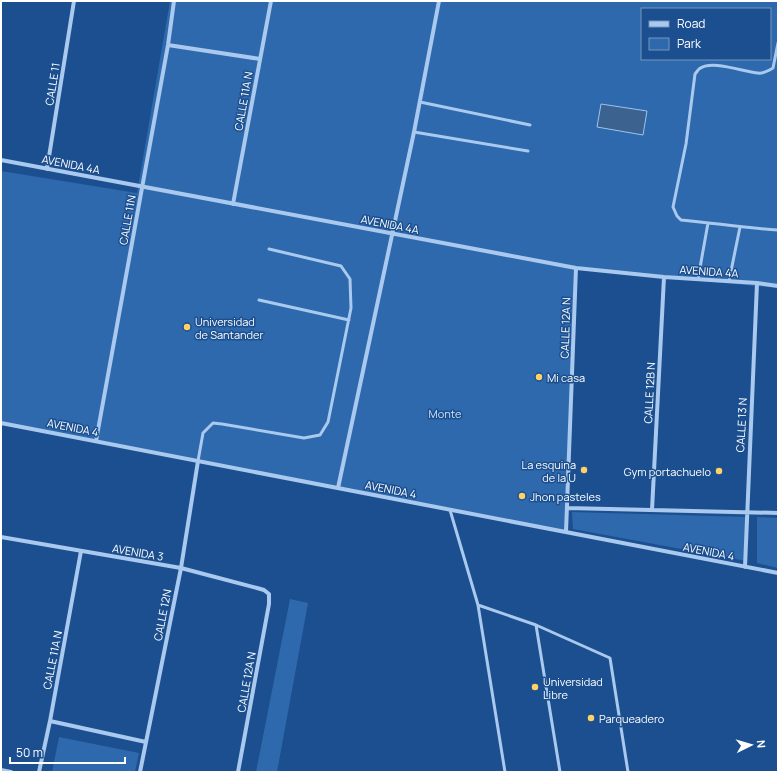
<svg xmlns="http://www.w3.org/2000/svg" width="779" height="773" font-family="Manrope,sans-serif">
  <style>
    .green { fill: #2e69ad; fill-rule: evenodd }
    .water { fill: #3c6290; stroke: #9cc4f0 }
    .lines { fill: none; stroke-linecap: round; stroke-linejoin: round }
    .lane { stroke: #a9c9ee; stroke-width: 3 }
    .street { stroke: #a9c9ee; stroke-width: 4 }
    .poi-dot { fill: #ffd166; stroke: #1b4f8f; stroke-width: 1.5 }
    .labels { text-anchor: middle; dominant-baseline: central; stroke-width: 3; stroke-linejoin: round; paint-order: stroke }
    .street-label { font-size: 11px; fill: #fff; stroke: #1b4f8f }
    .poi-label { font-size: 11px; fill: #fff; stroke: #1b4f8f; text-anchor: start }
    .park-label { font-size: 11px; fill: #cfe3fa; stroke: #1b4f8f }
  </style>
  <rect width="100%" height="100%" fill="#1b4f8f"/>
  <path class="green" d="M 170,1 L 778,1 L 778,288 L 576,269 L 566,532 L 1,425 L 1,171 L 137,193 ZM 642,9 L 770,9 L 770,59 L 642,59 Z
    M 572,512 L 746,517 L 746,561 L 573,529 Z
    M 757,517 L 778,518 L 778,568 L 757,563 Z
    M 290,599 L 308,603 L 277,772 L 256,772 Z
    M 59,737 L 139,753 L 135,772 L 52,772 Z"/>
  <path class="water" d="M 601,104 L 647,111 L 643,135 L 597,127 Z"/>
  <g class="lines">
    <path class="lane" d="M 778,43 L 773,68 C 768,71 763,74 758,73 C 743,72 712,59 699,69 C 698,70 696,73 695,74 L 686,144 L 673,207 L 677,216 L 681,220 C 714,223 745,228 778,230
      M 420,102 L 530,125
      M 414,132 L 528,151
      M 698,279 L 708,223
      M 729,281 L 740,227
      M 259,300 L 349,320
      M 198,461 L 203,433 L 213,423 L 222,424 L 304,438 L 320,435 L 328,422 L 351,308 L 350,279 L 341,266 L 269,249
      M 450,510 L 478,605 L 505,772
      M 478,605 L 536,625 L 610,658 L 628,772
      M 536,625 L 560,772"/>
    <path class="street" d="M 168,45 L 260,59
      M 1,160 L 576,268 L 664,277 L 757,283 L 778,286
      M 47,169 L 74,1
      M 233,204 L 271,1
      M 1,423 L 778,573
      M 96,441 L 168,45 L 174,1
      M 338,488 L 414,132 L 439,1
      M 567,508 L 778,513
      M 652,510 L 664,277
      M 566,532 L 576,268
      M 1,537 L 181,568 L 257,588 L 264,590 L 269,594 L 269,604 L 238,772
      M 745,567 L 757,283
      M 50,721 L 146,742
      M 1,770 L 11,772
      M 39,772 L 50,721 L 81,551
      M 140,772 L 181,568 L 198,461"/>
  </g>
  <g class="poi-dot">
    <circle cx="187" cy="327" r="4"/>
    <circle cx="539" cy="377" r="4"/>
    <circle cx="584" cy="470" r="4"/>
    <circle cx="719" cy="471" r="4"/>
    <circle cx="522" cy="496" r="4"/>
    <circle cx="535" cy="687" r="4"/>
    <circle cx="591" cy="718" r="4"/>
  </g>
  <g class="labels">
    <g class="street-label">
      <text transform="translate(52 84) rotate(-81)">CALLE 11</text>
      <text transform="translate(243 101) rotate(-80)">CALLE 11A N</text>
      <text transform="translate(71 164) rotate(11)">AVENIDA 4A</text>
      <text transform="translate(127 220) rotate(-80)">CALLE 11N</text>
      <text transform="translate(390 224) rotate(11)">AVENIDA 4A</text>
      <text transform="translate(709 271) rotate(4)">AVENIDA 4A</text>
      <text transform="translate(565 328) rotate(-88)">CALLE 12A N</text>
      <text transform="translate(649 393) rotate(-87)">CALLE 12B N</text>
      <text transform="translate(741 425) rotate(-87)">CALLE 13 N</text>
      <text transform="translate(73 427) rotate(11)">AVENIDA 4</text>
      <text transform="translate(391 489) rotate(11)">AVENIDA 4</text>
      <text transform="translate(709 551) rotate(11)">AVENIDA 4</text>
      <text transform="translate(138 552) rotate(10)">AVENIDA 3</text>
      <text transform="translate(162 615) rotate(-79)">CALLE 12N</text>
      <text transform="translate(52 660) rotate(-79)">CALLE 11A N</text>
      <text transform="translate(246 682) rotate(-80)">CALLE 12A N</text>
    </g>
    <g class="poi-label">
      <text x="195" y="321">Universidad<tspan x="195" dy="13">de Santander</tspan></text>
      <text x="547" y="377">Mi casa</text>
      <text x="576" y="464" text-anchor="end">La esquina<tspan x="576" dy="13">de la U</tspan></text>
      <text x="711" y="471" text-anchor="end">Gym portachuelo</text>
      <text x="530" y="496">Jhon pasteles</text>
      <text x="543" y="681">Universidad<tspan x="543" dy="13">Libre</tspan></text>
      <text x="599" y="718">Parqueadero</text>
    </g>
    <g class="park-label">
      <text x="445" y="413">Monte</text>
    </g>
  </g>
  <rect width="779" height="773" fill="none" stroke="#ffffff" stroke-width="4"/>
  <rect x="641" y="8" width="130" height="52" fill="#1b4f8f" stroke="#7695bc"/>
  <rect x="649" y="21" width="20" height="6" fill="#a9c9ee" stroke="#7695bc"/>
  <text x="677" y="28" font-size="12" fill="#ffffff">Road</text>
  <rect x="649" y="38" width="20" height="12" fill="#2e69ad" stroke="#7695bc"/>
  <text x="677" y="48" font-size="12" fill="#ffffff">Park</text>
  <g transform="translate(751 745) rotate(85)" stroke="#1b4f8f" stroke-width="3" paint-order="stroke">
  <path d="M0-3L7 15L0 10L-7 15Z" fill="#ffffff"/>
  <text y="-6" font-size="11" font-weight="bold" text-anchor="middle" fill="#ffffff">N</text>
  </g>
  <path d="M10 757v6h115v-6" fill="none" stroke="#ffffff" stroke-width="2"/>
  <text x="16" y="757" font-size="12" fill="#ffffff" stroke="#1b4f8f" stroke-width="3" paint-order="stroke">50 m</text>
</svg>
